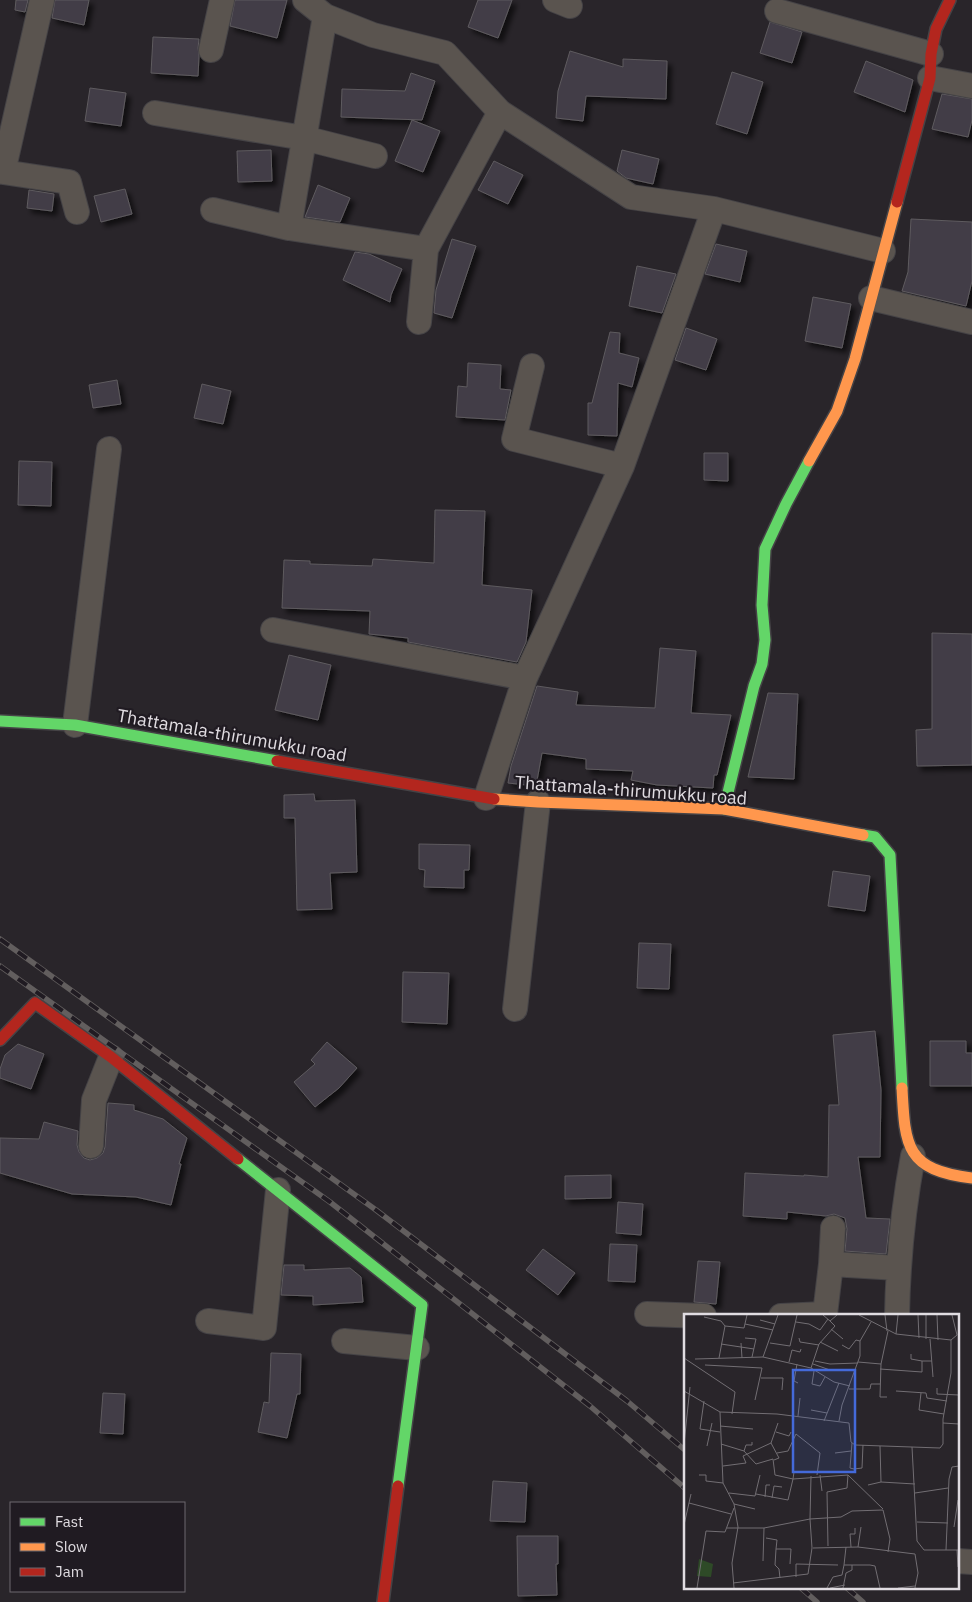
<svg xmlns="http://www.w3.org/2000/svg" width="972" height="1602" font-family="'IBM Plex Sans',sans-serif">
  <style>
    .building { fill: #423c46; stroke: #5e5b5f; filter: url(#shadow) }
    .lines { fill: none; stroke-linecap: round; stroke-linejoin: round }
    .street-casing { stroke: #454346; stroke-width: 26 }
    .fast-casing { stroke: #454346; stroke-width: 14 }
    .slow-casing { stroke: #454346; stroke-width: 14 }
    .jam-casing { stroke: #454346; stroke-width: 14 }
    .street { stroke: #5a544f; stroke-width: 24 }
    .fast { stroke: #63d668; stroke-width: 11 }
    .slow { stroke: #ff974d; stroke-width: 11 }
    .jam { stroke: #b3261e; stroke-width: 11 }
    .rail-casing { stroke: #625e5e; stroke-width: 5.5 }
    .rail { stroke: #201b22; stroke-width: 4; stroke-dasharray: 11; stroke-linecap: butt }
    .labels { text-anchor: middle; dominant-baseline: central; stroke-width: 4.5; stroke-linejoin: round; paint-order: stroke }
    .street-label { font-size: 18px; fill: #e0dce1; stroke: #201b22 }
    .inset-road { fill: none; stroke: #726e73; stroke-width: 1 }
    .view { fill: #446ada; fill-opacity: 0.15; stroke: #446ada; stroke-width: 2.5 }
    .inset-edge { fill: none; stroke: #e0dce1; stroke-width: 2.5 }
  </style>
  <defs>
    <filter id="shadow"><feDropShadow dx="4.5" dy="4.5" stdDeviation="2.5" flood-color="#0009"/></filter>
  </defs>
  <rect width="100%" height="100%" fill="#29252a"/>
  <path class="building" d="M 16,0 L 28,0 L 25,12 L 15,10 Z
    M 55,0 L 89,0 L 84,25 L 52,18 Z
    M 235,0 L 287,0 L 277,38 L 230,26 Z
    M 478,0 L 512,0 L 498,38 L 468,27 Z
    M 770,22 L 802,32 L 792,63 L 760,53 Z
    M 153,37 L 199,39 L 198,48 L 199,56 L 198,76 L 151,73 Z
    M 570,51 L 623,67 L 623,59 L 667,61 L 666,99 L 586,96 L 583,121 L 556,118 L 558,91 Z
    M 866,61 L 913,80 L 905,112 L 854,92 Z
    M 732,72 L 763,82 L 747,134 L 716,124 Z
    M 411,73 L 435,81 L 422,120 L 341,117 L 342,89 L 405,91 Z
    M 90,88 L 126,93 L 121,126 L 85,121 Z
    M 942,94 L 972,99 L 972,120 L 968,137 L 932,129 Z
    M 412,120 L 440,131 L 423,172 L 395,161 Z
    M 271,150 L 272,181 L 238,182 L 237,151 Z
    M 622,150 L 659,159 L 653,184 L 626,178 L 617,171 Z
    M 494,161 L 523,175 L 508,204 L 478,190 Z
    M 318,185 L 350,198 L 340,222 L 305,217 Z
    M 125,189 L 132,214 L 101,222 L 94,196 Z
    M 29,190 L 54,194 L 52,211 L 27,208 Z
    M 911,219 L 972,222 L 972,281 L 966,306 L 902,291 L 908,272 Z
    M 452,239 L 476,246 L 452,318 L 434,313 L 436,290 Z
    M 716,244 L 747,251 L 740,282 L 705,274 Z
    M 355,252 L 369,254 L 402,269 L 391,295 L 390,302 L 343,280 Z
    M 637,266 L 676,274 L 662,313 L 629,306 Z
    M 813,297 L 851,304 L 842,348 L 805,341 Z
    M 686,328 L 717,339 L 706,370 L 675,360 Z
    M 610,332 L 620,333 L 619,353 L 639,358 L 632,387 L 618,383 L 617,436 L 588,435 L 588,403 L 592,403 Z
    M 468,363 L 501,365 L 500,389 L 511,390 L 505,420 L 456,417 L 458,386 L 467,387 Z
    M 117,380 L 121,404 L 93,408 L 89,385 Z
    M 202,384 L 231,391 L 223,424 L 194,418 Z
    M 704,453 L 728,453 L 728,481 L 704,480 Z
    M 19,461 L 52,462 L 51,506 L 18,505 Z
    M 435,510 L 485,511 L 482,585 L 532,590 L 526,642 L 517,662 L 408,642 L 408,638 L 369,634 L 370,611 L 282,608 L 284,560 L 310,561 L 310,564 L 372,566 L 373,559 L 434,563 Z
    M 932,633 L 972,634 L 972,765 L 917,766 L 916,730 L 932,729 Z
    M 660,648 L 696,651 L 691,713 L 731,715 L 717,775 L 714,775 L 713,788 L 657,785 L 631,780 L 633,771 L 586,769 L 586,759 L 542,753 L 536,786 L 508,783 L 511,766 L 537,686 L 578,692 L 576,705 L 655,708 Z
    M 289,655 L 331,665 L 318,720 L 275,710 Z
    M 768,693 L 798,694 L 794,779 L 748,777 Z
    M 314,794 L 315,801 L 355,800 L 357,872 L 330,873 L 332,909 L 297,910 L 295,818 L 284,818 L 284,795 Z
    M 419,844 L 470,845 L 469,870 L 464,870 L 464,888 L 424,887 L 425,870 L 419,869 Z
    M 833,871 L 870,876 L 865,911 L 828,906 Z
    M 639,943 L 671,944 L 669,989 L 637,988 Z
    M 403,972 L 449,973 L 447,1024 L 402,1022 Z
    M 875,1031 L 881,1090 L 880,1157 L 858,1157 L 866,1218 L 890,1219 L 886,1254 L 845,1251 L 847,1229 L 845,1218 L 834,1214 L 826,1216 L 787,1212 L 787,1219 L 743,1216 L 745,1173 L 804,1176 L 804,1175 L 828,1177 L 829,1105 L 839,1105 L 833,1035 Z
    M 930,1041 L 966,1041 L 966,1053 L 972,1053 L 972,1086 L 930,1086 Z
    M 327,1042 L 357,1068 L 339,1088 L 315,1107 L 294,1082 L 315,1064 L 311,1060 Z
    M 18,1044 L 44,1054 L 31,1089 L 0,1078 L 0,1069 L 5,1055 Z
    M 108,1103 L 134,1105 L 134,1110 L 163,1119 L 187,1138 L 179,1164 L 181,1164 L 171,1205 L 136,1197 L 72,1194 L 0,1173 L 0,1138 L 39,1139 L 44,1122 L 78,1131 L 77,1145 L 79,1152 L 84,1158 L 90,1160 L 97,1158 L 103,1153 L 105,1147 Z
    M 611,1175 L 611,1198 L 565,1199 L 565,1176 Z
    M 618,1202 L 643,1204 L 641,1235 L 616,1233 Z
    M 610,1244 L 637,1245 L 635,1282 L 608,1281 Z
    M 543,1249 L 575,1273 L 558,1295 L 526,1270 Z
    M 698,1261 L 720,1262 L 716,1304 L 694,1302 Z
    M 284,1265 L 304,1265 L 304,1270 L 350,1268 L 361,1277 L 363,1302 L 313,1305 L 313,1296 L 281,1295 Z
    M 271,1353 L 301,1354 L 300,1394 L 297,1394 L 287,1438 L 258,1432 L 264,1402 L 269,1403 Z
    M 103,1393 L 125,1394 L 123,1434 L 100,1433 Z
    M 493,1481 L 527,1483 L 525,1522 L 490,1521 Z
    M 517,1536 L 558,1536 L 558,1564 L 556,1564 L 557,1595 L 518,1596 Z"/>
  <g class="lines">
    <g class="street-casing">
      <path id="street" d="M 42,0 L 3,172 L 69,182 L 77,212
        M 305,0 L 325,16 L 373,35 L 445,53 L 500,112 L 631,197 L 714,209 L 883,251
        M 555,0 L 570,6
        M 777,11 L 931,54
        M 325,16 L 289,228 L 426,249 L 500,112
        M 211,50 L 222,0
        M 930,78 L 972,86
        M 155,113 L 304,138 L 375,156
        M 213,210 L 289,228
        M 871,298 L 972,322
        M 419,322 L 426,249
        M 532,366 L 514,439 L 622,466
        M 273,630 L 525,678
        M 75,725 L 109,449
        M 486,798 L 525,678 L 622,466 L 714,209
        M 515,1009 L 538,802
        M 91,1146 L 94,1100 L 111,1057
        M 831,1264 L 833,1228
        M 647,1314 L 704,1316
        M 781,1316 L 825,1314 L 831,1264 L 898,1268
        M 897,1316 C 898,1262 903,1209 913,1156
        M 208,1321 L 264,1328 L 278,1190
        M 344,1341 L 417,1348
        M 958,1561 L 972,1562"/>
    </g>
    <g class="fast-casing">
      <path id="fast" d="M 0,721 L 75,725 L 277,761
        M 724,809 L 754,686 L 762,664 L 765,640 L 762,605 L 765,549 L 786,504 L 809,461
        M 863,835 L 875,837 L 890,855 L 902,1088
        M 238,1159 L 422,1305 L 398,1486"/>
    </g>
    <g class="slow-casing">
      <path id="slow" d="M 809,461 L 837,411 L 855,359 L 897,202
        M 494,799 L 538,802 L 724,809 L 863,835
        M 902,1088 C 905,1147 906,1170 972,1178"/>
    </g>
    <g class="jam-casing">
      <path id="jam" d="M 897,202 L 930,78 L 931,54 L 936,29 L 950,0
        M 277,761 L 494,799
        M 0,1040 L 35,1003 L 111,1057 L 238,1159
        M 383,1602 L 398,1486"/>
    </g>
    <use href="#street" class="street"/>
    <use href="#fast" class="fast"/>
    <use href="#slow" class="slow"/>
    <use href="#jam" class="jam"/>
    <g class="rail-casing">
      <path id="rail" d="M 0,939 L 376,1210 L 627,1401 L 686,1451
        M 0,966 L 330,1202 L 590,1406 L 686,1489
        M 801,1588 L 817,1602
        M 847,1588 L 863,1602"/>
    </g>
    <use href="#rail" class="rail"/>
  </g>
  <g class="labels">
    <g class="street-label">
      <text transform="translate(232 735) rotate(10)">Thattamala-thirumukku road</text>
      <text transform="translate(631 790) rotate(4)">Thattamala-thirumukku road</text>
    </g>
  </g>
  <g transform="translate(684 1314)">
    <rect width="275" height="275" fill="#29252a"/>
    <path d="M 15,245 L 29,250 L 27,263 L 13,262 Z" fill="#2e4a27"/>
    <path class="inset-road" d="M 139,1 L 146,7 L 153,1M 175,1 L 212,20 L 267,26M 201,1 L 203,17M 234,1 L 235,24M 242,1 L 242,25M 253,1 L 254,26M 20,3 L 37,7 L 41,12M 76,6 L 91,10M 112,8 L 125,10 L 136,16 L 144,5M 61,10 L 89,16M 147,15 L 159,25M 212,20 L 214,1M 61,24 L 72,25 L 68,43M 115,24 L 116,28 L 135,31M 246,25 L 249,63M 136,28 L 154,37M 57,29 L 58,44M 86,29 L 106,32 L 113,1M 37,30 L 70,35M 158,31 L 165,35 L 172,26 L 176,27M 227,40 L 227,45 L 238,47M 79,43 L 94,1M 0,44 L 51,78 L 48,100M 35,44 L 41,12 L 60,14 L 63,1M 11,45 L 79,43 L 127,54 L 135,30 L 151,12 L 146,7M 131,47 L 146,50 L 174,49M 105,48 L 108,36 L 116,38 L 117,35M 174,48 L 197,50M 113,50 L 110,67 L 114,69M 129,50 L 146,56M 21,51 L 78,54 L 71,86M 127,54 L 150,68 L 166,72M 196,55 L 238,58 L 238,47 L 248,47M 130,57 L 128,70 L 136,72 L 141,63M 77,64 L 99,64 L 98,76M 253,74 L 253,80 L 275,81M 165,75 L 186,75 L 187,70 L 196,70M 0,77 L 36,98 L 93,100 L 165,109 L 167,128 L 171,131 L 256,134 L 259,130 L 259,105 L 267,59 L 267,26 L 273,21 L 268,1M 212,77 L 242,79 L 243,84 L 263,87M 237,79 L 235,96 L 260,100M 203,83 L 196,83 L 197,50 L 204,17M 20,87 L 16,115 L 36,118M 127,96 L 143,99M 36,98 L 39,169 L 50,190 L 54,213 L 48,249 L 50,274M 114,102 L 116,84M 140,107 L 155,69M 155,107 L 158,91 L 176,42 L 176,27 L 187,8M 259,109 L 275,110M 36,112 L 69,115M 92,118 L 105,122 L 107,118M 87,129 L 95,144 L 90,146M 168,129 L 166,154 L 170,155 L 178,154 L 179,131M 0,130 L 6,73M 37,130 L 60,137 L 72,150 L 89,145 L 91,161 L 109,165 L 104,186 L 72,180M 23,132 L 28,109M 196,132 L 197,168M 228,133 L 233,227 L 240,236 L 275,236M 60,137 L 62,131 L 68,131 L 68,128M 93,139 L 104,137 L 112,120 L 136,139 L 133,161M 151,139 L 167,137M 39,152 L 62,149 L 59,142 L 87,129 L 94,109M 110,158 L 109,165 L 164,161 L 163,174 L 143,178 L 144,232M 15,161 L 22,161 L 22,167 L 39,169M 136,161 L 138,177M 164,161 L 199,195M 127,162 L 126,205 L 157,203 L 168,197 L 199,196 L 206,225 L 204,238M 184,171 L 197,168 L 231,170M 45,179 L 71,182 L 76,161M 231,179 L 264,174M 81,183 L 82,171 L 86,171M 88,184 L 90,172 L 98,173M 5,189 L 47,200M 50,190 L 71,195M 233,208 L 264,209M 0,211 L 7,180M 270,213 L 274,186M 43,214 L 80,214 L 126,205 L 128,234 L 124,260 L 49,269M 82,224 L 93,226 L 92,235 L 107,235 L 106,250M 162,233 L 160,251 L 168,251M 167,233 L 166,220 L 171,220 L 171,214M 174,233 L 177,213M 129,234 L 174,233 L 231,240 L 234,259 L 231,274M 92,235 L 91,251 L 95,255 L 96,264M 262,236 L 265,165 L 268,153 L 275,152M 273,236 L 274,253M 79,247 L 80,214M 112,263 L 112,250 L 154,251M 13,274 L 22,217 L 41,218 L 50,194M 143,274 L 149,263 L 158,261 L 160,251M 146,274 L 161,271M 159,274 L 162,259 L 168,256 L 168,251 L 186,251 L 191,252 L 196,274M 214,274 L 231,272"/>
    <path class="view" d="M 109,56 L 171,56 L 171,158 L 109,158 Z"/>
    <rect width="275" height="275" class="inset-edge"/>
  </g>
  <rect x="10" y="1502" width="175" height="90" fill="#201b22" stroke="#6d686e"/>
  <rect x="20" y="1518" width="25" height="8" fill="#63d668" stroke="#6d686e"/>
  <text x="55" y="1527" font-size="15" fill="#e0dce1">Fast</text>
  <rect x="20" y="1543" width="25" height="8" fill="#ff974d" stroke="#6d686e"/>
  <text x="55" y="1552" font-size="15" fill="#e0dce1">Slow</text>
  <rect x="20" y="1568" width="25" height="8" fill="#b3261e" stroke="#6d686e"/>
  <text x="55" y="1577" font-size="15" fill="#e0dce1">Jam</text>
</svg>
